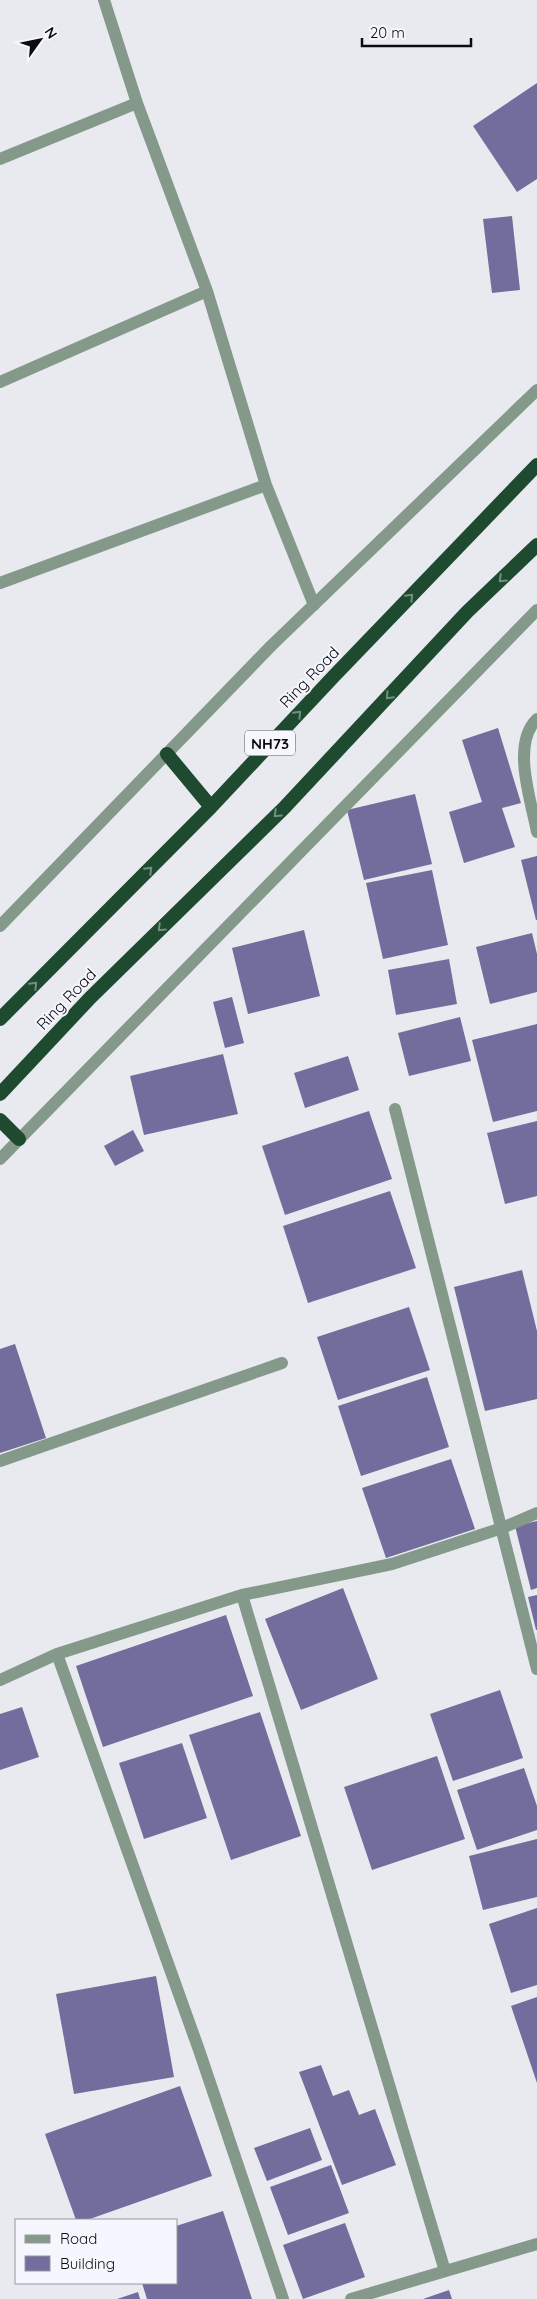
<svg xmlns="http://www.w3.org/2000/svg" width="537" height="2299" font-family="Quicksand,sans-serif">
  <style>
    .building { fill: #726d9d }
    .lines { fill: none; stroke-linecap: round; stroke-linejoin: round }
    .minor { stroke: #84998a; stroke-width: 12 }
    .tertiary { stroke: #84998a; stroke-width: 12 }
    .trunk { stroke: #1e4b30; stroke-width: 14 }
    .oneway { stroke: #748f82 }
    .labels { text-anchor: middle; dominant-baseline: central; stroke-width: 4; stroke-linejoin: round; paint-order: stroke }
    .shield { fill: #f6f6fe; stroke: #525257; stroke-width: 1 }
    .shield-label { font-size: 15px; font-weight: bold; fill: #0c0c0f }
    .street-label { font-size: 16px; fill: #0c0c0f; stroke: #f6f6fe }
  </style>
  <rect width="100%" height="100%" fill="#e9e9f0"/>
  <path class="building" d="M 537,83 L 537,179 L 517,192 L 473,126 Z
    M 512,216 L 520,290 L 492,293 L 483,219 Z
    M 498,728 L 521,803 L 502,808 L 515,847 L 464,863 L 449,812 L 482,802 L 462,740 Z
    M 415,794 L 432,864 L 364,880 L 347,810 Z
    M 537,856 L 537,920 L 536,920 L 521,860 Z
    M 432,870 L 448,945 L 383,959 L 366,883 Z
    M 304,930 L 320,996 L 248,1014 L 232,948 Z
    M 532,933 L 537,954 L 537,992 L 490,1004 L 476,947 Z
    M 449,959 L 457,1004 L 396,1015 L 388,970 Z
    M 232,997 L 244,1043 L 225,1048 L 213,1002 Z
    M 460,1017 L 471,1061 L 409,1076 L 398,1033 Z
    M 537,1024 L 537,1111 L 493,1122 L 472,1040 Z
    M 223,1054 L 238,1114 L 144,1135 L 130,1076 Z
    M 348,1056 L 359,1090 L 305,1108 L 294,1073 Z
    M 369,1111 L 392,1179 L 285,1215 L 262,1146 Z
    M 537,1121 L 537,1196 L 505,1204 L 487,1133 Z
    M 133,1130 L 144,1151 L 115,1166 L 104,1146 Z
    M 390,1191 L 416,1268 L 308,1303 L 283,1226 Z
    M 522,1270 L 537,1331 L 537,1399 L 485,1411 L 454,1287 Z
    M 409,1307 L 430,1370 L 338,1400 L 317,1337 Z
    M 15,1344 L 46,1438 L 0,1453 L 0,1349 Z
    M 427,1377 L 449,1447 L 361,1476 L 338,1406 Z
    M 451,1459 L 475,1529 L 386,1558 L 362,1488 Z
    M 537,1521 L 537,1588 L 531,1590 L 515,1526 Z
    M 343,1588 L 378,1679 L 301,1710 L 265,1619 Z
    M 537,1595 L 537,1630 L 536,1630 L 528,1597 Z
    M 226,1615 L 253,1696 L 103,1747 L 76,1666 Z
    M 500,1690 L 523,1758 L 453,1781 L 430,1714 Z
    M 22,1707 L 39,1757 L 0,1770 L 0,1714 Z
    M 260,1712 L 301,1836 L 231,1860 L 189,1735 Z
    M 182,1743 L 207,1818 L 144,1839 L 119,1763 Z
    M 437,1756 L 465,1839 L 372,1870 L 344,1787 Z
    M 524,1768 L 537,1806 L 537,1830 L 477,1850 L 457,1790 Z
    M 537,1839 L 537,1897 L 483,1910 L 469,1856 Z
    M 537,1908 L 537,1985 L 511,1993 L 489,1924 Z
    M 156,1976 L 174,2077 L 74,2094 L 56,1994 Z
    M 537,1997 L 537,2083 L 511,2006 Z
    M 321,2065 L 333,2096 L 349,2090 L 359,2115 L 375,2109 L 396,2165 L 342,2185 L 299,2072 Z
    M 180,2086 L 212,2176 L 87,2220 L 76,2220 L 45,2134 Z
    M 310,2128 L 322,2160 L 267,2181 L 254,2148 Z
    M 331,2165 L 349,2213 L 288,2235 L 270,2187 Z
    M 223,2211 L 252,2299 L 147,2299 L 142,2283 L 176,2283 L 176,2226 Z
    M 345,2223 L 365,2277 L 303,2299 L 283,2245 Z
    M 449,2290 L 452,2299 L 423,2299 Z
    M 138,2292 L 140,2299 L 117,2299 Z"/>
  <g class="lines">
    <path class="minor" d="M 104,0 L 137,103 L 207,291 L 266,485 L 314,605
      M 0,159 L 137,103
      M 0,382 L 207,291
      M 0,583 L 266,485
      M 537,719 C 511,744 531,800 537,832
      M 395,1109 L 537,1669
      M 0,1461 L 282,1363
      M 242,1595 L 445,2271
      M 57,1654 L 199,2050 L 283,2299
      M 0,1680 L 57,1654 L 242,1595 L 392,1564 L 502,1528 L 537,1513
      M 351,2299 L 537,2244"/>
    <path class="tertiary" d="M 0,926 L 271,646 L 537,390
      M 0,1159 L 537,610"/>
    <path class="trunk" d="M 167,754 L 211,807
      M 0,1019 L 211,807 L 334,676 L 537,465
      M 0,1094 L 90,998 L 284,808 L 467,612 L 537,545
      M 0,1120 L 19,1139"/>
  </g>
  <defs><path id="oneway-chevron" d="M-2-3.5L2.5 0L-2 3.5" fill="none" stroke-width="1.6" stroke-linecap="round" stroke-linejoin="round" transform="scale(1.25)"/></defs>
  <g class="oneway">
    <use href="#oneway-chevron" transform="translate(502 579) rotate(136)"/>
    <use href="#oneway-chevron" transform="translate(410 597) rotate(-46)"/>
    <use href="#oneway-chevron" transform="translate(389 696) rotate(133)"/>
    <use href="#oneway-chevron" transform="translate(298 714) rotate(-46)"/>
    <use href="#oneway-chevron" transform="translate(277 814) rotate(136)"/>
    <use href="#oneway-chevron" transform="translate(149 870) rotate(-45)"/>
    <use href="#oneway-chevron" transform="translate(161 928) rotate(136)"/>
    <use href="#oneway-chevron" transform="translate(34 985) rotate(-45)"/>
  </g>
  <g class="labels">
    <rect class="shield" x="245" y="730.5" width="50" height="25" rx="4"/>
    <g class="shield-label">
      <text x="270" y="743">NH73</text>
    </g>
    <g class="street-label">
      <text transform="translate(309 677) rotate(-46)">Ring Road</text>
      <text transform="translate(66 999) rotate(-46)">Ring Road</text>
    </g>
  </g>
  <rect x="15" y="2219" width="162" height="65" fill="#f6f6fe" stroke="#98989e"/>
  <rect x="25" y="2235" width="25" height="8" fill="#84998a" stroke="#98989e"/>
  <text x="60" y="2244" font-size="15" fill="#0c0c0f">Road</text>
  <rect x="25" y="2256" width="25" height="15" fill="#726d9d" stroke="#98989e"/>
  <text x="60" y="2269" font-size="15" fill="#0c0c0f">Building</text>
  <g transform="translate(40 40) rotate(57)" stroke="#f6f6fe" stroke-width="4" paint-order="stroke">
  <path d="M0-4L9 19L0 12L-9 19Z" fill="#0c0c0f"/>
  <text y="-8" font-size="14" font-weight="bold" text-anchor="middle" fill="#0c0c0f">N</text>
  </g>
  <path d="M362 38v8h109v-8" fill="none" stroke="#0c0c0f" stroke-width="2.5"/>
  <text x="370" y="38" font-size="15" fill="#0c0c0f" stroke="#f6f6fe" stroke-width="4" paint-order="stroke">20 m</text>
</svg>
